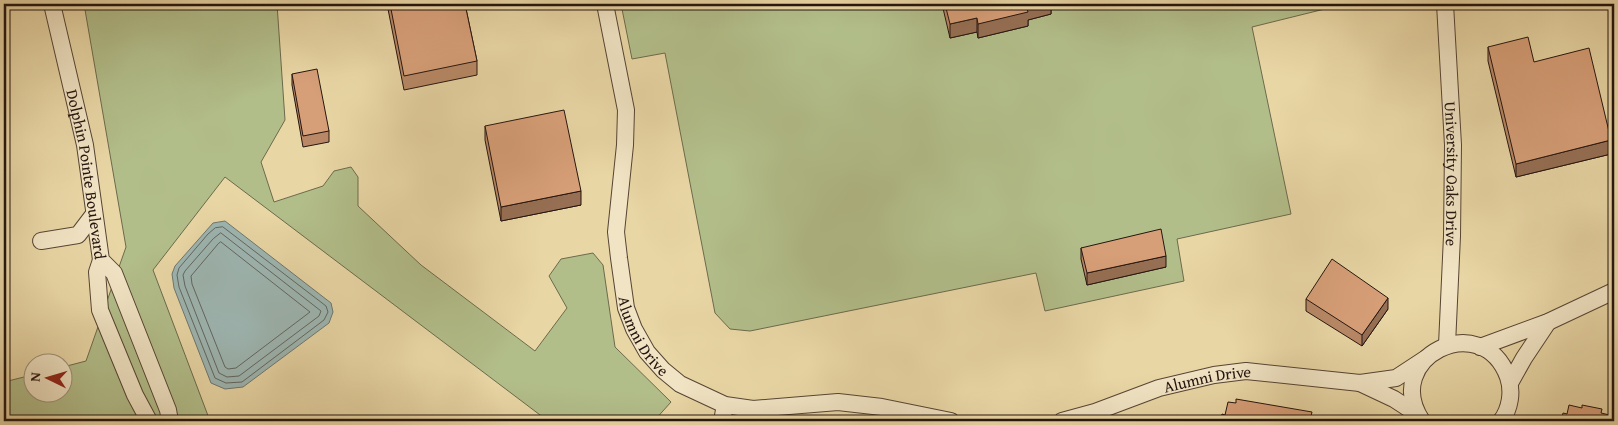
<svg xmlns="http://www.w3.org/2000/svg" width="1618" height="425" font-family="'Gentium Book Plus',serif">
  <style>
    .green { fill: #b2be8a; stroke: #6c6a4c }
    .water { fill: #9db6b2; stroke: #6d7671 }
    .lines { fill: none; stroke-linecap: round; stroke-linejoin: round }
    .shore { stroke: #616660; stroke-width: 1 }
    .street-casing { stroke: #564534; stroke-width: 18 }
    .street { stroke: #f1e4c4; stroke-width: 16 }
    .wall { fill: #b98967; stroke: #25150f }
    .shaded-wall { fill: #966f54; stroke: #25150f }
    .building { fill: #d79f78; stroke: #25150f }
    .labels { text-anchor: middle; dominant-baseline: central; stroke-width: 4; stroke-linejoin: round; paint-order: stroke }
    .street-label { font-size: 16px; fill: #25150f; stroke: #f1e4c4 }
  </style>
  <rect width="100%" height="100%" fill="#e9d6a5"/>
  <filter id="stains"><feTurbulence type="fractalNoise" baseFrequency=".004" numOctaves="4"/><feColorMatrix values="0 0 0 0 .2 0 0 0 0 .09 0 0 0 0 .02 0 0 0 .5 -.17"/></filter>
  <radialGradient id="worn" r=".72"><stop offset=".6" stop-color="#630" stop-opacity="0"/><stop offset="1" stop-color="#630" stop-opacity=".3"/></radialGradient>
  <path class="green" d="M 84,4 L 277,4 L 285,120 L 261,162 L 274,202 L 323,186 L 334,171 L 351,167 L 358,177 L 358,206 L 421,265 L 535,351 L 567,308 L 549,276 L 561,259 L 593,253 L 603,265 L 615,347 L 671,402 L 654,421 L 548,421 L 225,177 L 153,270 L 210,421 L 4,421 L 4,382 L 32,375 L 32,392 L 62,392 L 63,367 L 86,361 L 126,247 Z
    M 621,4 L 1345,4 L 1252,27 L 1291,214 L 1177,239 L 1184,281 L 1045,311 L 1036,273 L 750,331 L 730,329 L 715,313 L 665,53 L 632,59 Z"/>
  <path class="water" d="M 225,221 L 331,303 L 333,312 L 329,323 L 243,387 L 225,389 L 211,383 L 174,288 L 172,274 L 175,266 L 213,223 Z"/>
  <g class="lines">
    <path class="shore" d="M 223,227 L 326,306 L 328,312 L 324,320 L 242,382 L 226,383 L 215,378 L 179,287 L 177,275 L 179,268 L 208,234 L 215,228 Z
      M 221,233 L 321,311 L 319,316 L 239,376 L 227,377 L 219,373 L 185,286 L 183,275 L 185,271 L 213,239 Z
      M 221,242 L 310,312 L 236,368 L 228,369 L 225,367 L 192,284 L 191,276 L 218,244 Z"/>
    <g class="street-casing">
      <g id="street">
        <path id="s1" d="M 52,4 L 85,145 L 101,260 L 114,273 L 168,410 L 170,421"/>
        <path id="s2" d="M 605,4 L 626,110 L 625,145 L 616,232 L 619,258 L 626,308 L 634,329 L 647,352 L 663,370 L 680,384 L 725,405 L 753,409 L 838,402 L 882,407 L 951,421"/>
        <path id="s3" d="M 1445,4 L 1453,145 L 1452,236 L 1447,345"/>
        <path d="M 41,241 L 78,235 L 94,214"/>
        <path d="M 101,260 L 97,272 L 100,310 L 135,395 L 149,421"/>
        <path d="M 1480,347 L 1548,322 L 1614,291"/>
        <path d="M 1360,383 L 1394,399 L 1417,414"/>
        <path d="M 1510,383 L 1524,358 L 1548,322"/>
        <path d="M 722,421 L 725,405"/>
        <path id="s4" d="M 1062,421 L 1095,412 L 1159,388 L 1214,375 L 1246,371 L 1360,383 L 1396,378 L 1425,359"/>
        <path d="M 1422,421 C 1380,358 1482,307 1508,377 C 1513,392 1510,409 1501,421"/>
      </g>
    </g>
    <use href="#street" class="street"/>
  </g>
  <path class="wall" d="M 387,4 L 465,4 L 477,61 L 477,75 L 404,90 Z
    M 942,4 L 1051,4 L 1051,14 L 1028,20 L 1028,26 L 978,38 L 977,32 L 950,38 Z
    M 1488,47 L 1534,62 L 1611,154 L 1516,177 L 1488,61 Z
    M 292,74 L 329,131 L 329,142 L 303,147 L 292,85 Z
    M 485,126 L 581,205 L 501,221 L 485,140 Z
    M 1081,248 L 1166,267 L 1087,285 L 1081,259 Z
    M 1306,299 L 1388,309 L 1362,346 L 1306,311 Z"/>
  <path class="shaded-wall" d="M 1037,4 L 1051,4 L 1051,14 L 1028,20 L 1028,26 L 978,38 L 978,24 L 1026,6 Z
    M 977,18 L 977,32 L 950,38 L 950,24 Z
    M 1611,140 L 1611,154 L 1516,177 L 1516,164 Z
    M 581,191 L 581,205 L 501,221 L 501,207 Z
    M 1166,256 L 1166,267 L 1087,285 L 1087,273 Z
    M 1388,298 L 1388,309 L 1362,346 L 1362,335 Z"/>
  <path class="building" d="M 390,4 L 465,4 L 477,61 L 404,76 Z
    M 945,4 L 1037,4 L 1026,6 L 1028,12 L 978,24 L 977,18 L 950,24 Z
    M 1528,37 L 1534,62 L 1589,48 L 1611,140 L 1516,164 L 1488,47 Z
    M 317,69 L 329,131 L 303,136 L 292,74 Z
    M 564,110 L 581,191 L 501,207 L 485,126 Z
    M 1161,229 L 1166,256 L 1087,273 L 1081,248 Z
    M 1332,259 L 1388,298 L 1362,335 L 1306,299 Z
    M 1236,399 L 1312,412 L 1311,416 L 1320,418 L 1320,421 L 1220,421 L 1222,414 L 1225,415 L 1228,402 L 1236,403 Z
    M 1569,405 L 1582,408 L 1582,405 L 1602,409 L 1601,413 L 1614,416 L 1614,421 L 1561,421 L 1563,413 L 1567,414 Z"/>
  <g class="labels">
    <g class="street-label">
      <text stroke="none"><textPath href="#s1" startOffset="174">Dolphin Pointe Boulevard</textPath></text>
      <text stroke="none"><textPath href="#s3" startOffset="170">University Oaks Drive</textPath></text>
      <text stroke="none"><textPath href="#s2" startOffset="340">Alumni Drive</textPath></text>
      <text stroke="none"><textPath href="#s4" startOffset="152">Alumni Drive</textPath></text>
    </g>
  </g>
  <rect width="1618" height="425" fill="none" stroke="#e9d6a5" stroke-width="20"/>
  <rect x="5" y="5" width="1608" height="415" fill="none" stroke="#25150f" stroke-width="2.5"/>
  <rect x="10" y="10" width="1598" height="405" fill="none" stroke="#25150f"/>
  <g transform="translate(48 378) rotate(275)"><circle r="24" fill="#f1e4c4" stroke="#9f917c"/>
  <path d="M0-4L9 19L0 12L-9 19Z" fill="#8f2418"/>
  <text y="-8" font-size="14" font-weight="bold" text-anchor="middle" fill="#25150f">N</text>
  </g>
  <rect width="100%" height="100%" filter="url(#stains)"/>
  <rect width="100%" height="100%" fill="url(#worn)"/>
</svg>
